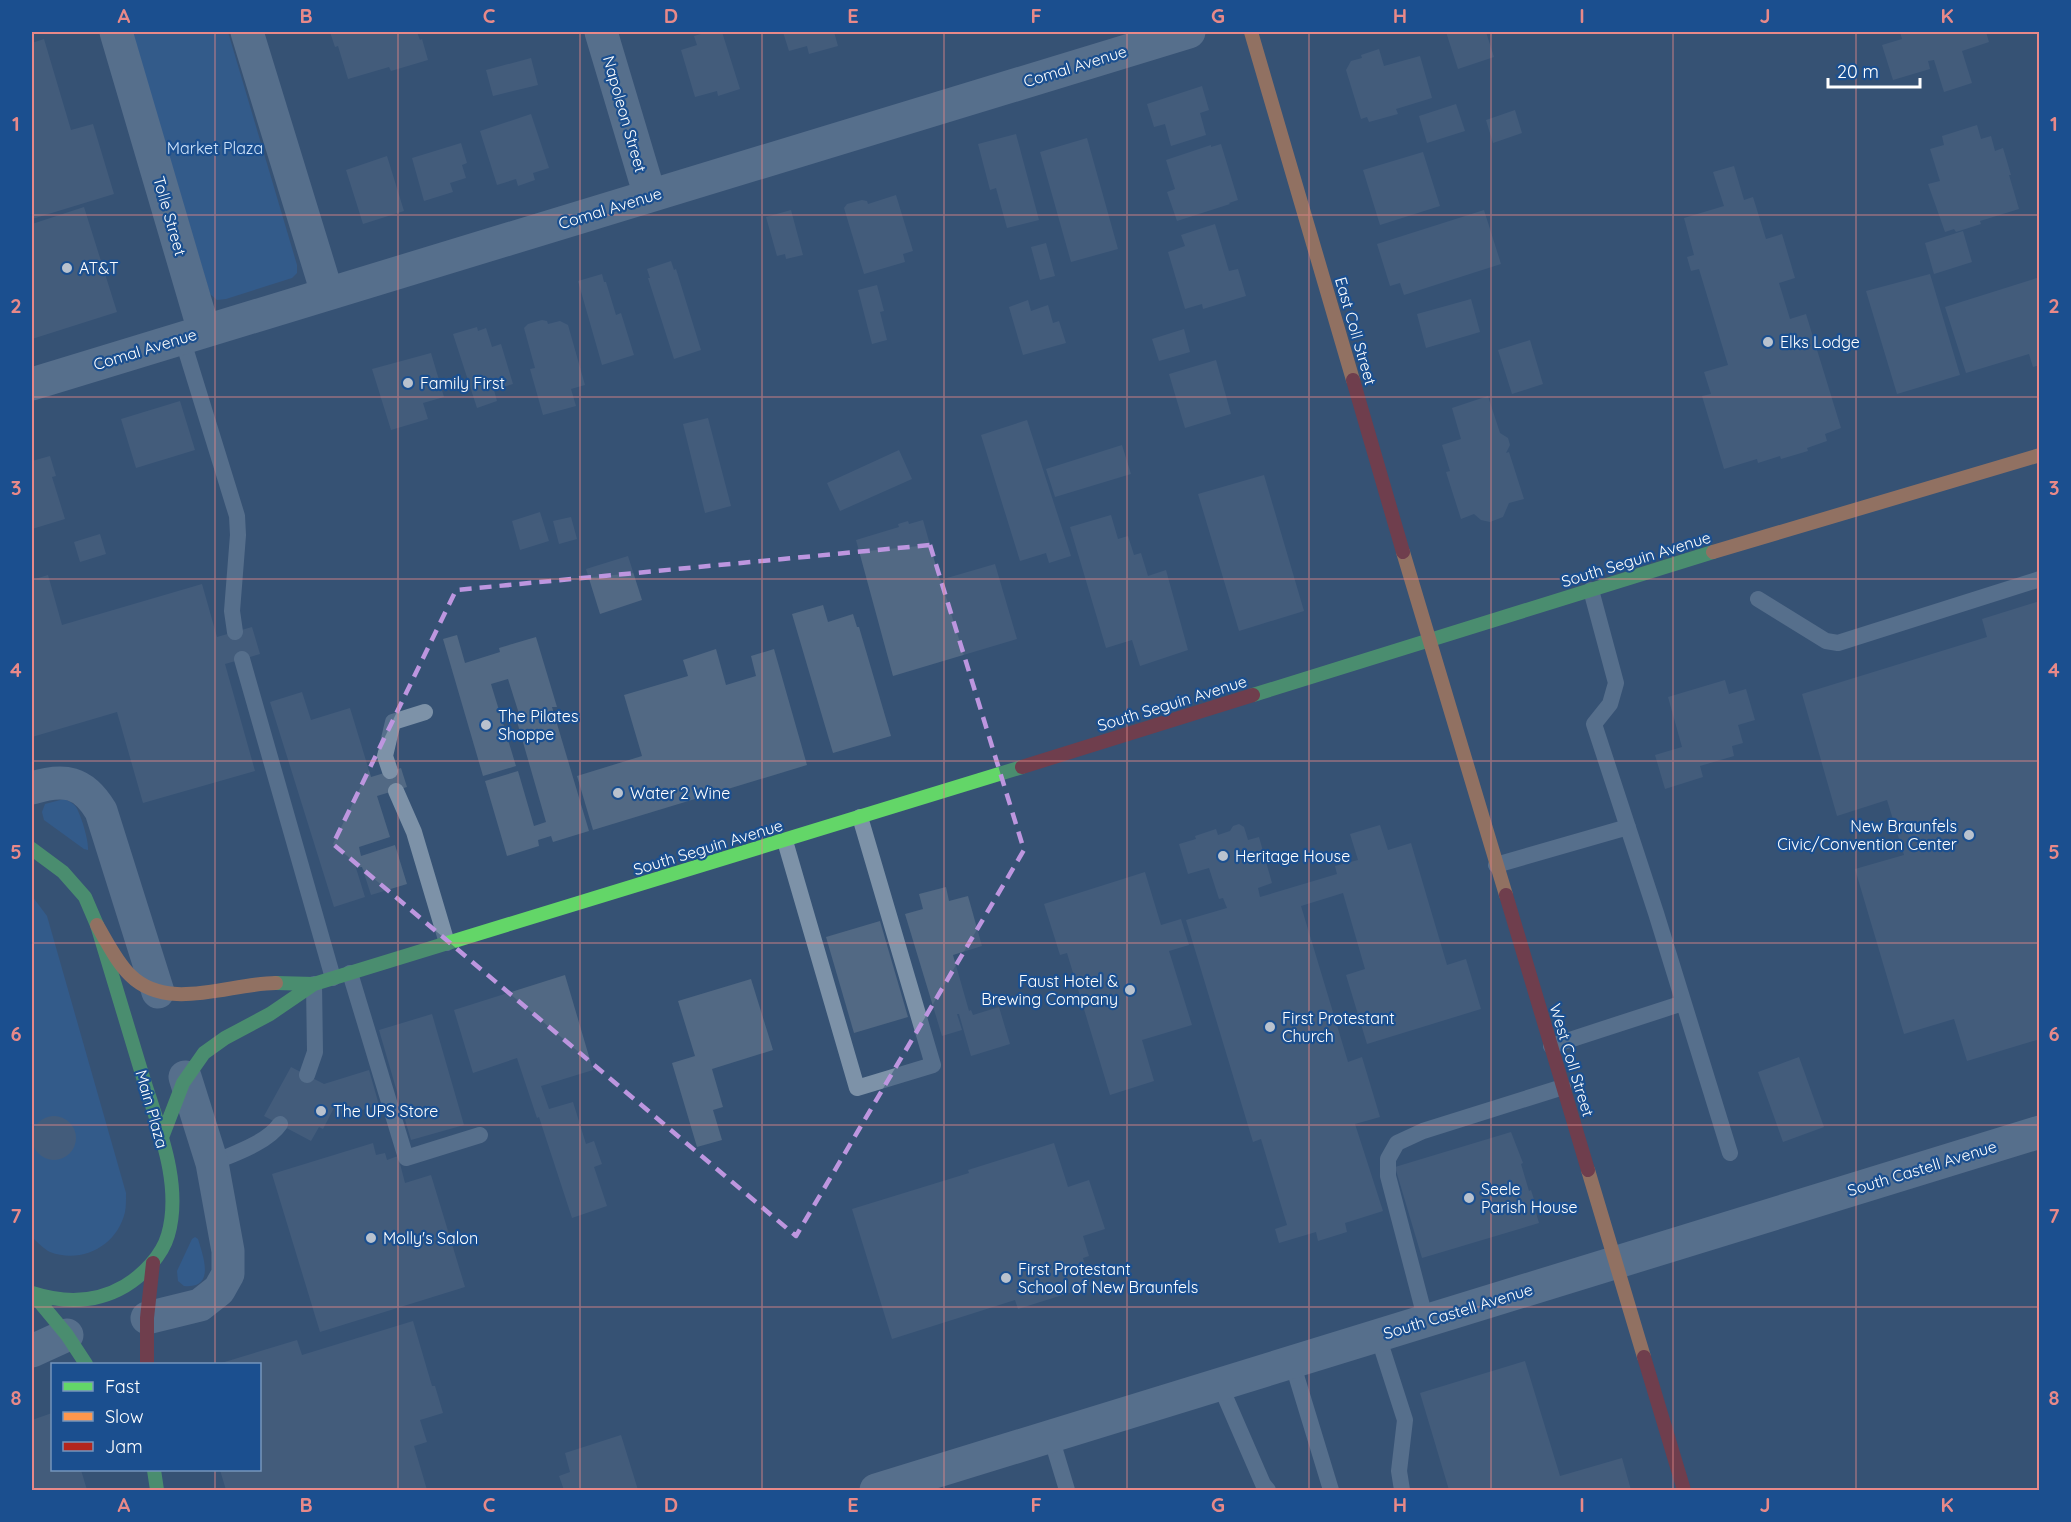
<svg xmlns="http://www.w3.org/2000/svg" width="2071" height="1522" font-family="Quicksand,sans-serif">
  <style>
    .green { fill: #2f66a5 }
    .building { fill: #526984 }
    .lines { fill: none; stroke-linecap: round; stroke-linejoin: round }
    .lane { stroke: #7d92a8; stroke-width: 16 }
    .street { stroke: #7d92a8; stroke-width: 33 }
    .fast { stroke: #63d668; stroke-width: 14 }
    .slow { stroke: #ff974d; stroke-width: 14 }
    .jam { stroke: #b3261e; stroke-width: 14 }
    .marked { fill: none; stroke: #bd96df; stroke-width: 4.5; stroke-dasharray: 12 8; stroke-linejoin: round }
    .grid { fill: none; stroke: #e88989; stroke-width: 1.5; stroke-opacity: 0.55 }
    .poi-dot { fill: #b9c2ce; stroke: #1b4f8f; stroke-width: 2 }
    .labels { text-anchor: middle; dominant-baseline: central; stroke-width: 4.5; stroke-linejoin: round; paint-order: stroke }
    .street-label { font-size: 16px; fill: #fff; stroke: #1b4f8f }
    .park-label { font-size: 16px; fill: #cfe3fa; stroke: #1b4f8f }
    .poi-label { font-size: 16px; fill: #fff; stroke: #1b4f8f; text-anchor: start }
    .neatline { fill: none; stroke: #e88989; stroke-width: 2 }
    .grid-label { font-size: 20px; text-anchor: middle; font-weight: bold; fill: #e88989 }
  </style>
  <rect width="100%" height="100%" fill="#365274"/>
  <path class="green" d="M 132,32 L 228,32 L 297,265 L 297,273 L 292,278 L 226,299 L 217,300 L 210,294 Z
    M 64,799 C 69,801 73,803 76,807 C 81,815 89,841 88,850 L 84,849 L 44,820 L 42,812 L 45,804 Z
    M 32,896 L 47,916 L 126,1193 C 126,1200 126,1207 125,1212 C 117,1246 82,1264 50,1252 C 44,1249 37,1242 32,1237 Z
    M 195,1237 L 198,1239 C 203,1256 216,1289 184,1286 L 178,1281 L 177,1271 L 192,1239 Z"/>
  <path class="building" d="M 330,32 L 417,32 L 420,40 L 422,39 L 428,60 L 391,71 L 389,67 L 348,79 L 338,46 L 335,47 Z
    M 708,32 L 722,32 L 740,89 L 718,96 L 717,91 L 695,97 L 681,50 L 697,45 L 694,36 Z
    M 783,32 L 834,32 L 838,46 L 809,54 L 807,46 L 789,51 Z
    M 1446,32 L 1486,32 L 1494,57 L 1458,69 Z
    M 1900,32 L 1986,32 L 1989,42 L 1962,51 L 1972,83 L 1944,92 L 1934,60 L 1928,61 L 1930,69 L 1893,80 L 1882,45 L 1902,39 Z
    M 44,39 L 71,130 L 93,124 L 114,194 L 32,219 L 32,43 Z
    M 1379,49 L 1384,66 L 1420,56 L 1432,98 L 1396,109 L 1398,114 L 1369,122 L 1367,117 L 1361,119 L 1346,70 L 1351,61 L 1362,58 L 1361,55 Z
    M 531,58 L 538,85 L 493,96 L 486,70 Z
    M 1202,86 L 1209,110 L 1200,113 L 1206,135 L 1171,146 L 1165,124 L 1154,127 L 1147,104 Z
    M 1456,104 L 1465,131 L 1427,143 L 1419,116 Z
    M 1515,110 L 1522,133 L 1493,143 L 1486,120 Z
    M 531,114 L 549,168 L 533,173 L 535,180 L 518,186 L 516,179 L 497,185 L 480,131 Z
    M 1977,125 L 1981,139 L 1991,136 L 1995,151 L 2003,148 L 2011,175 L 2009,175 L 2019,209 L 1980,221 L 1981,224 L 1956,232 L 1954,229 L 1945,232 L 1928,184 L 1940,181 L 1930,149 L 1944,145 L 1942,136 Z
    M 1016,134 L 1039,220 L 1007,228 L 996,188 L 990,190 L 978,144 Z
    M 1087,138 L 1118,249 L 1071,262 L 1040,152 Z
    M 461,143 L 467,163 L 462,165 L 466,178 L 450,183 L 453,192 L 424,201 L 412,158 Z
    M 1221,144 L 1238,200 L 1229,203 L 1230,204 L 1177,221 L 1167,192 L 1175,189 L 1166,160 L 1211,145 L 1211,147 Z
    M 1423,152 L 1440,206 L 1380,225 L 1363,170 Z
    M 387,156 L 404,211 L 363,224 L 346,170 Z
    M 1734,166 L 1744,200 L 1753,197 L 1766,239 L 1782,234 L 1795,278 L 1779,283 L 1790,319 L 1806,314 L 1841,428 L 1825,434 L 1827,441 L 1807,448 L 1808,451 L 1781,459 L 1780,456 L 1758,463 L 1757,459 L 1724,469 L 1702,396 L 1711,394 L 1704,372 L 1728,365 L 1699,269 L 1691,271 L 1687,257 L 1694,255 L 1684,218 L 1724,206 L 1713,172 Z
    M 896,195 L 913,251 L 903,254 L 905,262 L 864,274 L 844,208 L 847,204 L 862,200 L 867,201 L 868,204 Z
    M 84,207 L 117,312 L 32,339 L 32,224 Z
    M 791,210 L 803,255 L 786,259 L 785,254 L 777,256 L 766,217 Z
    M 1484,210 L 1501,264 L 1404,295 L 1400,283 L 1390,286 L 1377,244 Z
    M 1215,224 L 1229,271 L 1238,269 L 1246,296 L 1203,309 L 1202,304 L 1185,309 L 1168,252 L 1185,246 L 1181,235 Z
    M 1963,231 L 1972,262 L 1934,274 L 1925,243 Z
    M 1046,243 L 1055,276 L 1040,280 L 1031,247 Z
    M 671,261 L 674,270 L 676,269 L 701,350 L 674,359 L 648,278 L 650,278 L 647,269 Z
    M 602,274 L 604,282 L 606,282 L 616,315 L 621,313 L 634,355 L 602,365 L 578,281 Z
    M 1930,274 L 1960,375 L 1897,394 L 1866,291 Z
    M 2040,277 L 2040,365 L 2033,367 L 2029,354 L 1966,373 L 1945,307 Z
    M 877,285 L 884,311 L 880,312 L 887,340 L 872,344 L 858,290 Z
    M 1471,299 L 1480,332 L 1426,348 L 1417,314 Z
    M 1028,300 L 1031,311 L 1048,305 L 1053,323 L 1059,321 L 1066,343 L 1023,355 L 1009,307 Z
    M 542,320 L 547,321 L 548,324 L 560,321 L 568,325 L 585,385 L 571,389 L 576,406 L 543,415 L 530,369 L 535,368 L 524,328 L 528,324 Z
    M 477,327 L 478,331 L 486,328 L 492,347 L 501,344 L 513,384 L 494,390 L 497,401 L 477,408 L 453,334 Z
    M 1184,329 L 1190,352 L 1159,361 L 1152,339 Z
    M 1530,340 L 1543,384 L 1512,394 L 1498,350 Z
    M 431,353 L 444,397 L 423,403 L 428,419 L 391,430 L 372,369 Z
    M 1216,360 L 1231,414 L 1185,428 L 1169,374 Z
    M 1488,396 L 1500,433 L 1508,438 L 1510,445 L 1506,453 L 1509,452 L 1524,499 L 1509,503 L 1503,517 L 1490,522 L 1481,520 L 1474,514 L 1461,519 L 1446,472 L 1450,471 L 1442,445 L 1461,439 L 1452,408 Z
    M 180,401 L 195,450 L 136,468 L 121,419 Z
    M 708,418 L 731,506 L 705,513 L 683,424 Z
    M 1027,420 L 1071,556 L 1049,563 L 1046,553 L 1020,561 L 981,435 Z
    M 1122,445 L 1131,474 L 1055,497 L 1046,469 Z
    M 899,450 L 912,479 L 840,511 L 827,483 Z
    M 50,456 L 56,476 L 52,477 L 65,519 L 32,529 L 32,461 Z
    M 1264,475 L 1304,611 L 1239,631 L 1198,494 Z
    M 540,512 L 549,541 L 520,550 L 512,521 Z
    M 1111,515 L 1118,539 L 1128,536 L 1134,555 L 1141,553 L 1148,576 L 1166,570 L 1188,650 L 1140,666 L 1132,640 L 1106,648 L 1070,527 Z
    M 571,517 L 577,539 L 559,544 L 553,521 Z
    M 923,520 L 940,580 L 995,564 L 1017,639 L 893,676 L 856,540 L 899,527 L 898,524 L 908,521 L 909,524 Z
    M 100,534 L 106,554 L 80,562 L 74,542 Z
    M 628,556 L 642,600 L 600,614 L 586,569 Z
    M 48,575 L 62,625 L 202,584 L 217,637 L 252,627 L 260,654 L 225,664 L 255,771 L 143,803 L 117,712 L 32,737 L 32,580 Z
    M 2040,601 L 2040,1039 L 1967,1061 L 1954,1019 L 1904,1034 L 1855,869 L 1904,855 L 1887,800 L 1837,816 L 1802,694 L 1987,637 L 1982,619 Z
    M 823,605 L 828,622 L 853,614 L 857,627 L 859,627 L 891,736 L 833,753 L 792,614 Z
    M 457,635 L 465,663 L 500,652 L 499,648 L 536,637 L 557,707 L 552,707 L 589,831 L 553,842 L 551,836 L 538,840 L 539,846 L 507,856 L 485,781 L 518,771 L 534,826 L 546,822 L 516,718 L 520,717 L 508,679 L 491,684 L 516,766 L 483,776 L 443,639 Z
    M 716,649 L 726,685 L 756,676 L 751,656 L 774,649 L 807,765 L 593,830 L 577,776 L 642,756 L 624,695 L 688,676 L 683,660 Z
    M 1725,680 L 1729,694 L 1746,689 L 1755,720 L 1738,725 L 1743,743 L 1732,746 L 1734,756 L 1700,766 L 1703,777 L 1665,789 L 1655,755 L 1682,747 L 1668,697 Z
    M 302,692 L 311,720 L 350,708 L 371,777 L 401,768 L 407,787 L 377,796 L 390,837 L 359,847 L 361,856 L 395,845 L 407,884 L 371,895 L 362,867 L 356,868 L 365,897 L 334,907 L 270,702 Z
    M 1239,824 L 1244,827 L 1248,840 L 1259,837 L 1272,883 L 1258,888 L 1260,897 L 1337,874 L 1335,866 L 1358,860 L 1350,834 L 1380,825 L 1388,850 L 1411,843 L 1447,965 L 1466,959 L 1481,1009 L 1367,1044 L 1346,975 L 1365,969 L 1343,893 L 1301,906 L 1348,1062 L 1362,1057 L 1380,1117 L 1355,1124 L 1383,1211 L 1345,1223 L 1347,1232 L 1318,1241 L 1316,1232 L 1279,1243 L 1275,1229 L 1287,1225 L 1261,1139 L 1253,1142 L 1186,920 L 1227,908 L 1223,898 L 1219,899 L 1209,868 L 1188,874 L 1179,844 L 1196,839 L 1195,836 L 1216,829 L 1218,835 L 1230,831 L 1233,826 Z
    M 1145,872 L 1161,925 L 1181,919 L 1189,945 L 1169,951 L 1192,1025 L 1142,1040 L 1154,1081 L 1110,1095 L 1067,953 L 1060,955 L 1044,904 Z
    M 946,887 L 949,901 L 968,896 L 982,946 L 953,955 L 969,1011 L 971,1010 L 973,1015 L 999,1007 L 1010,1044 L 971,1056 L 959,1014 L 957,1014 L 962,1030 L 942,1036 L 905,914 L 923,909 L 919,894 Z
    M 880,921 L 908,1017 L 854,1033 L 826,937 Z
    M 565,975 L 593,1070 L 541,1086 L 549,1109 L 573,1102 L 586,1144 L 594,1141 L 602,1164 L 594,1167 L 607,1206 L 572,1218 L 539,1117 L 537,1118 L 517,1058 L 473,1073 L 454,1010 Z
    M 751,979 L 773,1050 L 712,1069 L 723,1107 L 713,1110 L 722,1140 L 697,1147 L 672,1063 L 695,1056 L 678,1001 Z
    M 432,1014 L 464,1125 L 411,1140 L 379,1030 Z
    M 1799,1057 L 1824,1127 L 1783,1142 L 1758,1072 Z
    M 291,1067 L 324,1084 L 369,1070 L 379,1105 L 342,1116 L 337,1102 L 323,1129 L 319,1127 L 311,1141 L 264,1116 Z
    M32 1138a22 22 0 1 1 44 0a22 22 0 1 1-44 0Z
    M 1511,1132 L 1523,1163 L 1521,1164 L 1529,1191 L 1531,1190 L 1536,1206 L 1534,1206 L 1539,1223 L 1422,1258 L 1395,1167 Z
    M 373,1143 L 376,1155 L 385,1153 L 387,1160 L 398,1156 L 405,1183 L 431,1175 L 465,1287 L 320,1332 L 272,1174 Z
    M 1054,1143 L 1068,1187 L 1089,1180 L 1105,1229 L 1083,1236 L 1089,1256 L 1083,1258 L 1091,1286 L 1018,1309 L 1015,1300 L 892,1339 L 852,1209 L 969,1173 L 968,1170 Z
    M 413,1321 L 432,1386 L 435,1386 L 443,1413 L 420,1420 L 427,1442 L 414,1446 L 427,1490 L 226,1490 L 220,1470 L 260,1470 L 260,1364 L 218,1364 L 297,1340 L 302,1355 Z
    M 1525,1361 L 1560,1476 L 1622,1458 L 1631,1490 L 1449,1490 L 1420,1393 Z
    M 52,1413 L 52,1470 L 81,1470 L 87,1490 L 32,1490 L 32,1420 Z
    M 621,1435 L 638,1490 L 564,1490 L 559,1476 L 570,1472 L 565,1453 Z"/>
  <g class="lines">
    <path class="lane" d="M 182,338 L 237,516 L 238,535 L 232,611 L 235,632
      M 1591,590 L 1616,683 L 1610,704 L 1594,724 L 1656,913 L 1730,1153
      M 1758,599 L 1826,641 L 1838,643 L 2040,579
      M 242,659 L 333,978
      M 390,771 L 385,756 L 393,722 L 425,712
      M 396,791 L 414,832 L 447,943
      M 785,841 L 857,1088 L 933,1065 L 860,817
      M 1496,865 L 1628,827
      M 350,973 L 406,1158 L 480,1135
      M 1551,1046 L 1683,1003
      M 307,1075 L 315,1052 L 314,984
      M 212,1163 C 233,1154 267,1143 280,1124
      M 1426,1321 L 1388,1176 L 1388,1159 L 1397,1143 L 1423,1131 L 1563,1087
      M 1378,1336 L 1405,1420 L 1399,1471 L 1402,1490
      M 1292,1362 L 1331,1490
      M 1220,1385 L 1263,1484 L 1268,1490
      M 1051,1437 L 1067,1490"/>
    <path class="street" d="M 116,32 L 204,331
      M 247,32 L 327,293
      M 601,32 L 650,196
      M 32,384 L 1189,32
      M 32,788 C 64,778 83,781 101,811 L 158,992
      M 147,1318 L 200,1305 L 219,1290 L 228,1274 L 228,1251 L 212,1163 L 185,1077
      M 32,1351 L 67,1335
      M 876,1490 L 2040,1132"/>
    <path class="fast" d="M 1253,695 L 1713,552
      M 32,849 L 63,872 L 85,897 L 97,925 C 112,975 127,1024 142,1074 C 157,1124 183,1183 168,1235 C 162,1256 143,1275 125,1286 C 96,1303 63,1303 32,1293
      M 276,983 L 314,984 L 1022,767
      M 161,1140 L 183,1083 L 204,1053 L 225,1038 L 270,1014 L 314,984
      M 33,1294 L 67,1335 L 86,1364
      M 154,1470 L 157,1490"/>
    <path class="slow" d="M 1251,32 L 1353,380
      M 1403,552 L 1506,895
      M 1713,552 L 2040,455
      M 97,925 C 107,942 116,961 130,975 C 168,1013 230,983 276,983
      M 1588,1170 L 1644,1357"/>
    <path class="jam" d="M 1353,380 L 1403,552
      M 1022,767 L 1253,695
      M 1506,895 L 1588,1170
      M 1644,1357 L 1684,1490
      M 147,1364 L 147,1318 L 153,1263"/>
  </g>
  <path d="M0 0H2071V1522H0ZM 930,545 L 1024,850 L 796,1236 L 333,844 L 456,590 Z" fill="#365274" fill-opacity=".55" fill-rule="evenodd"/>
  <path class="marked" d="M 930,545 L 1024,850 L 796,1236 L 333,844 L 456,590 Z"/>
  <path class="grid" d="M 215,32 L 215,1364M 398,32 L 398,1490M 580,32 L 580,1490M 762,32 L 762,1490M 944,32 L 944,1490M 1127,32 L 1127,1490M 1309,32 L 1309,1490M 1491,32 L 1491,1490M 1673,32 L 1673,1490M 1856,32 L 1856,1490M 32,215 L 2040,215M 32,397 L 2040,397M 32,579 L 2040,579M 32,761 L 2040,761M 32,943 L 2040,943M 32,1125 L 2040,1125M 32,1307 L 2040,1307M 215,1470 L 215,1490"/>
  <g class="poi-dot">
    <circle cx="67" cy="268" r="6"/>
    <circle cx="1768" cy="342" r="6"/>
    <circle cx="408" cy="383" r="6"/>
    <circle cx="486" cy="725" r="6"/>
    <circle cx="618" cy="793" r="6"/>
    <circle cx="1969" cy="835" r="6"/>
    <circle cx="1223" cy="856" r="6"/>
    <circle cx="1130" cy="990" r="6"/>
    <circle cx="1270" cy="1027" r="6"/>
    <circle cx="321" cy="1111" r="6"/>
    <circle cx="1469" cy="1198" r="6"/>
    <circle cx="371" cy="1238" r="6"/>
    <circle cx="1006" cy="1278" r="6"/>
  </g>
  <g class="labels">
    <g class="street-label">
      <text transform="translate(1075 66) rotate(-17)">Comal Avenue</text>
      <text transform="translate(625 114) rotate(74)">Napoleon Street</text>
      <text transform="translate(610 208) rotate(-17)">Comal Avenue</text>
      <text transform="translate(170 216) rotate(74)">Tolle Street</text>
      <text transform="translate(1356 331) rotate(74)">East Coll Street</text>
      <text transform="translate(145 349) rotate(-17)">Comal Avenue</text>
      <text transform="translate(1636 559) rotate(-17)">South Seguin Avenue</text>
      <text transform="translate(1172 703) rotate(-17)">South Seguin Avenue</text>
      <text transform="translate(708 847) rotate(-17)">South Seguin Avenue</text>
      <text transform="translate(1572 1060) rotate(73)">West Coll Street</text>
      <text transform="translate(152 1109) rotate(74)">Main Plaza</text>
      <text transform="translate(1922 1168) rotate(-17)">South Castell Avenue</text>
      <text transform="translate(1458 1311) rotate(-17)">South Castell Avenue</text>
    </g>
    <g class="park-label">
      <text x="215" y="148">Market Plaza</text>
    </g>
    <g class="poi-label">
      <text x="79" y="268">AT&amp;T</text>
      <text x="1780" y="342">Elks Lodge</text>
      <text x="420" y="383">Family First</text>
      <text x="498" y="716">The Pilates<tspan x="498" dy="18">Shoppe</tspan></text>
      <text x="630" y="793">Water 2 Wine</text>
      <text x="1957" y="826" text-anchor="end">New Braunfels<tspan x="1957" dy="18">Civic/Convention Center</tspan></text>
      <text x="1235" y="856">Heritage House</text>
      <text x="1118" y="981" text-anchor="end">Faust Hotel &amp;<tspan x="1118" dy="18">Brewing Company</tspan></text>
      <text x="1282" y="1018">First Protestant<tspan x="1282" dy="18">Church</tspan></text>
      <text x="333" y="1111">The UPS Store</text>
      <text x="1481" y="1189">Seele<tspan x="1481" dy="18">Parish House</tspan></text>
      <text x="383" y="1238">Molly's Salon</text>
      <text x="1018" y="1269">First Protestant<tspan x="1018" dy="18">School of New Braunfels</tspan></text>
    </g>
  </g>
  <rect width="2071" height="1522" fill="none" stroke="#1b4f8f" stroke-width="66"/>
  <rect x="51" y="1363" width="210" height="108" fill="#1b4f8f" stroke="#7695bc" stroke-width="1.5"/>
  <rect x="63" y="1382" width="30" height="9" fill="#63d668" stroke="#7695bc" stroke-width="1.5"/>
  <text x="105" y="1393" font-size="18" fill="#ffffff">Fast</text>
  <rect x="63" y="1412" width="30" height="9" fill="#ff974d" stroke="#7695bc" stroke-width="1.5"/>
  <text x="105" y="1423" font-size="18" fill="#ffffff">Slow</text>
  <rect x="63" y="1442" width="30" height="9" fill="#b3261e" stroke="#7695bc" stroke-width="1.5"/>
  <text x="105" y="1453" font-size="18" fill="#ffffff">Jam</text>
  <path d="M1828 78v9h92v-9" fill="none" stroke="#ffffff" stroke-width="3"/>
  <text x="1837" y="78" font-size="18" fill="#ffffff" stroke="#1b4f8f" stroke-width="4.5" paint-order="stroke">20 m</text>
  <rect x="33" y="33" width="2005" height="1456" class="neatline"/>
  <g class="grid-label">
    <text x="124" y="23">A</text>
    <text x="306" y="23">B</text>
    <text x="489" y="23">C</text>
    <text x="671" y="23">D</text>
    <text x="853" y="23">E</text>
    <text x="1036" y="23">F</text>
    <text x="1218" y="23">G</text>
    <text x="1400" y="23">H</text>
    <text x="1582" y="23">I</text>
    <text x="1765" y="23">J</text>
    <text x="1947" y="23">K</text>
    <text x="16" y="131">1</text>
    <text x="2054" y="131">1</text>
    <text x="16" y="313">2</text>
    <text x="2054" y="313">2</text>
    <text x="16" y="495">3</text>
    <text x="2054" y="495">3</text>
    <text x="16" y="677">4</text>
    <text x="2054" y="677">4</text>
    <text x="16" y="859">5</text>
    <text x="2054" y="859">5</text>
    <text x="16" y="1041">6</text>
    <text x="2054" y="1041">6</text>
    <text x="16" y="1223">7</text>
    <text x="2054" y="1223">7</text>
    <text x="16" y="1405">8</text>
    <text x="2054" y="1405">8</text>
    <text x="124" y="1512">A</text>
    <text x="306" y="1512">B</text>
    <text x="489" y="1512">C</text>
    <text x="671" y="1512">D</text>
    <text x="853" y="1512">E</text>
    <text x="1036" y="1512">F</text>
    <text x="1218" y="1512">G</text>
    <text x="1400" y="1512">H</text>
    <text x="1582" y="1512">I</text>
    <text x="1765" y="1512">J</text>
    <text x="1947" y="1512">K</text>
  </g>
</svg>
